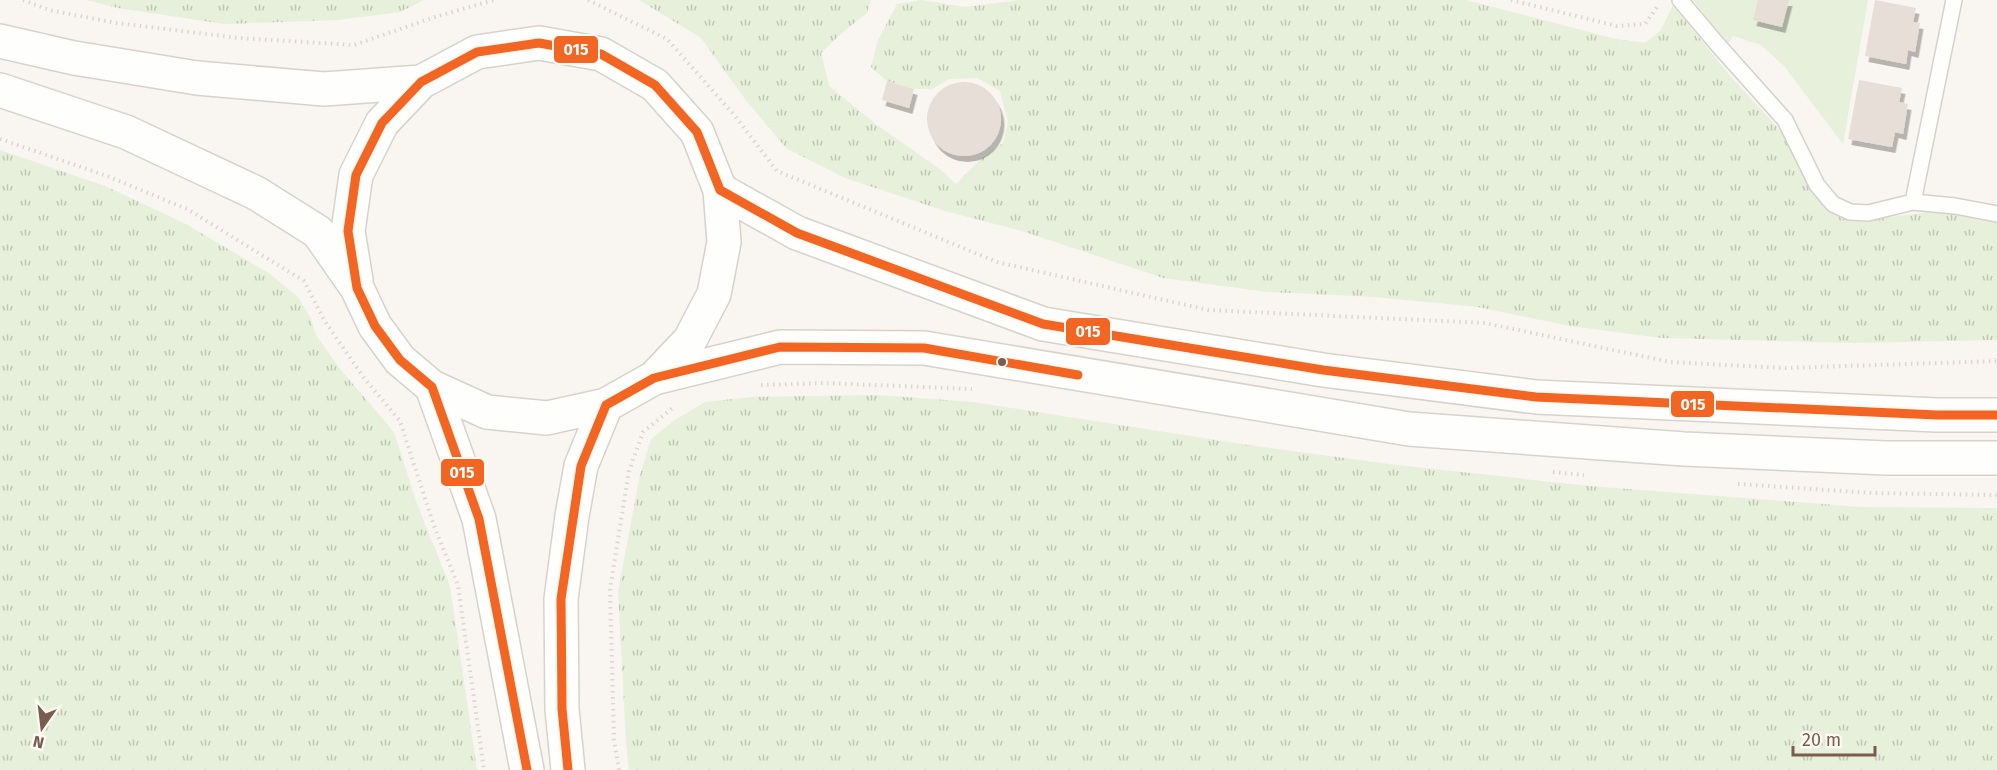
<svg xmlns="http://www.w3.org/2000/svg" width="1997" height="770" font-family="'Fira Sans',sans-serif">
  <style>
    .grass { fill: url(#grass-tufts) }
    .green { fill: #e7f0db }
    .building { fill: #e6ded7; filter: url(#shadow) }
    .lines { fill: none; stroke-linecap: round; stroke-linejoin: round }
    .lane-casing { stroke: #d7d1cb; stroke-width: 18 }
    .secondary-casing { stroke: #d9d2cb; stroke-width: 36 }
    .path { stroke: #dcd5d0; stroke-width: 4; stroke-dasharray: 1.5 4.5; stroke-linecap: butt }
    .lane { stroke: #fefefd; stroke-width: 15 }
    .secondary { stroke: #fefefd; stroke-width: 33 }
    .bus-1-casing { stroke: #fffaf3; stroke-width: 14 }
    .bus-1 { stroke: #f26522; stroke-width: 9 }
    .bus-dot { fill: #7a5c4d; stroke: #fffaf3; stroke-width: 2 }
    .line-badge { stroke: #fffaf3; stroke-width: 2 }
    .badge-label { font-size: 16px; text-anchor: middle; font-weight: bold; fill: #fff }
  </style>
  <defs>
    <pattern id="grass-tufts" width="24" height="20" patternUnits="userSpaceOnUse" patternTransform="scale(1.5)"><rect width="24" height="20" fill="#e7f0db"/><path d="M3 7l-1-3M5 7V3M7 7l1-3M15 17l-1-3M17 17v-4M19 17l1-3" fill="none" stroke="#c0c6b4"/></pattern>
    <filter id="shadow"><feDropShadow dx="3.5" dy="6" stdDeviation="0" flood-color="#0004"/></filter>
  </defs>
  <rect width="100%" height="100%" fill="#f9f5f0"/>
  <path class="grass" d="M 86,0 L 424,0 L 400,12 L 338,20 L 224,24 L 118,8 Z
    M 639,0 L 871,0 L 867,13 L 843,32 L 821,53 L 829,86 L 877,125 L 941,170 L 956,184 L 981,159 L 1003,143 L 1008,122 L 1000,91 L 977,78 L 949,79 L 932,89 L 914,89 L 887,81 L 871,67 L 878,40 L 897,4 L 922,0 L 965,7 L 1019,0 L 1466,0 L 1616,39 L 1645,43 L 1661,30 L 1673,5 L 1730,76 L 1780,130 L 1811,190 L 1824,207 L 1841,218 L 1864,220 L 1942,211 L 1984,216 L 1997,222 L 1997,340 L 1853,343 L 1661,338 L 1570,326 L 1478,307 L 1375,297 L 1268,292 L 1163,278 L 1022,231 L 945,211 L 845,178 L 786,148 L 745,99 L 701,38 Z
    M 0,150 L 105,186 L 186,224 L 270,274 L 298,297 L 310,317 L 316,335 L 340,369 L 394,432 L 417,504 L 450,586 L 477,770 L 0,770 Z
    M 878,395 L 973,402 L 1248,445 L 1397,465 L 1589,486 L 1861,507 L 1997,508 L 1997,770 L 629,770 L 626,742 L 618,591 L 640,475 L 651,439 L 675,420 L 705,402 L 751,397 Z"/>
  <path class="green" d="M 1693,0 L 1868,0 L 1843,144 L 1784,66 L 1761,45 L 1733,36 L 1728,44 Z"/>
  <path class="building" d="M 1758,0 L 1789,0 L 1782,27 L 1753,20 Z
    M 1875,0 L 1916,8 L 1913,22 L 1920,23 L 1915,52 L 1908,50 L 1906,64 L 1865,56 Z
    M 1859,80 L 1902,88 L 1899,102 L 1908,104 L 1903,134 L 1895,132 L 1892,147 L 1848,139 Z
    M 887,81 L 914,89 L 909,108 L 882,100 Z
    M927 119a37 37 0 1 1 74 0a37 37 0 1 1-74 0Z"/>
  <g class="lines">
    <g class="lane-casing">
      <path id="lane" d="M 1680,0 L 1718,45 L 1785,120 L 1817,185 L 1833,204 L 1850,212 L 1868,213 L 1913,202 L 1955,206 L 1997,214
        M 1913,202 L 1954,0"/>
    </g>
    <g class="secondary-casing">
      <path id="secondary" d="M 0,41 L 74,58 L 197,78 L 324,89 L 421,82
        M 0,90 L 126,132 L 256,193 L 318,232 L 357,288 L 375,326 L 400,360 L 432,387 L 487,412 L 547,418 L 606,405 L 654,378 L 780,347 L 924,348 L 1409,429 L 1684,449 L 1886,458 L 1997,458
        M 720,190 L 797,233 L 1043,324 L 1323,370 L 1536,397 L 1937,415 L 1997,415
        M 356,280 L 348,231 L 356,175 L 382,123 L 421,82 L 477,52 L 539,43 L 601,54 L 655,85 L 697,132 L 720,190 L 724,242 L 714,294 L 690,340 L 654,378
        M 432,387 L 479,519 L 527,770
        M 568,770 L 562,709 L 561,599 L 572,516 L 581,466 L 606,405"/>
    </g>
    <path class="path" d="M 23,0 L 49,10 L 116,23 L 239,38 L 354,45 L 435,17 L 494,0
      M 588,0 L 667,39 L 735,116 L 777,171 L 997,262 L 1208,310 L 1485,323 L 1670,362 L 1785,368 L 1997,361
      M 1511,0 L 1617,26 L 1645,24 L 1659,4
      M 0,139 L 107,176 L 187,209 L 304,281 L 324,320 L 364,378 L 400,421 L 434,526 L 458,585 L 484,770
      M 761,385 L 824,383 L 972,389
      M 1553,472 L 1584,475
      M 1738,484 L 1872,493 L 1997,495
      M 619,770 L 614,740 L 610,589 L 629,471 L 643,432 L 675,406"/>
    <use href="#lane" class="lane"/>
    <use href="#secondary" class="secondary"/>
    <g class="bus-1-casing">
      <path id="bus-1" d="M 527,770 L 479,519 L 432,387 L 400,360 L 375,326 L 357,288 L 348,231 L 356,175 L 382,123 L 421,82 L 477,52 L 539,43 L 601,54 L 655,85 L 697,132 L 720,190 L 797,233 L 1043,324 L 1323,370 L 1536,397 L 1937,415 L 1997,415
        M 568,770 L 562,709 L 561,599 L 581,466 L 606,405 L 654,378 L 780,347 L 924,348 L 1078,375"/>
    </g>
    <use href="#bus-1" class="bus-1"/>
  </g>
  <circle class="bus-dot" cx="1002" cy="362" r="5"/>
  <g class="line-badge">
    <rect x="553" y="35" width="46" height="29" rx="6" fill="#f26522"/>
    <rect x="1065" y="317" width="46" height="29" rx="6" fill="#f26522"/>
    <rect x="1670" y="390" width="45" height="28" rx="6" fill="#f26522"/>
    <rect x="440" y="458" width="45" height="29" rx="6" fill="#f26522"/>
  </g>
  <g class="badge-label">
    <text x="576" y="55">015</text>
    <text x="1088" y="337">015</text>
    <text x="1693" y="410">015</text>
    <text x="462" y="478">015</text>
  </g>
  <g transform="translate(42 728) rotate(194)" stroke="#fffaf3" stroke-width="4.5" paint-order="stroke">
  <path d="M0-4.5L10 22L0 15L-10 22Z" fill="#7a5c4d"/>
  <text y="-9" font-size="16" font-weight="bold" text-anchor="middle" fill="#7a5c4d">N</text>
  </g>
  <path d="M1793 746v9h82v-9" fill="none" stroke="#7a5c4d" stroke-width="3"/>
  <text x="1802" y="746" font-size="18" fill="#7a5c4d" stroke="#fffaf3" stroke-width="4.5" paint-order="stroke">20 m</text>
</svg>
